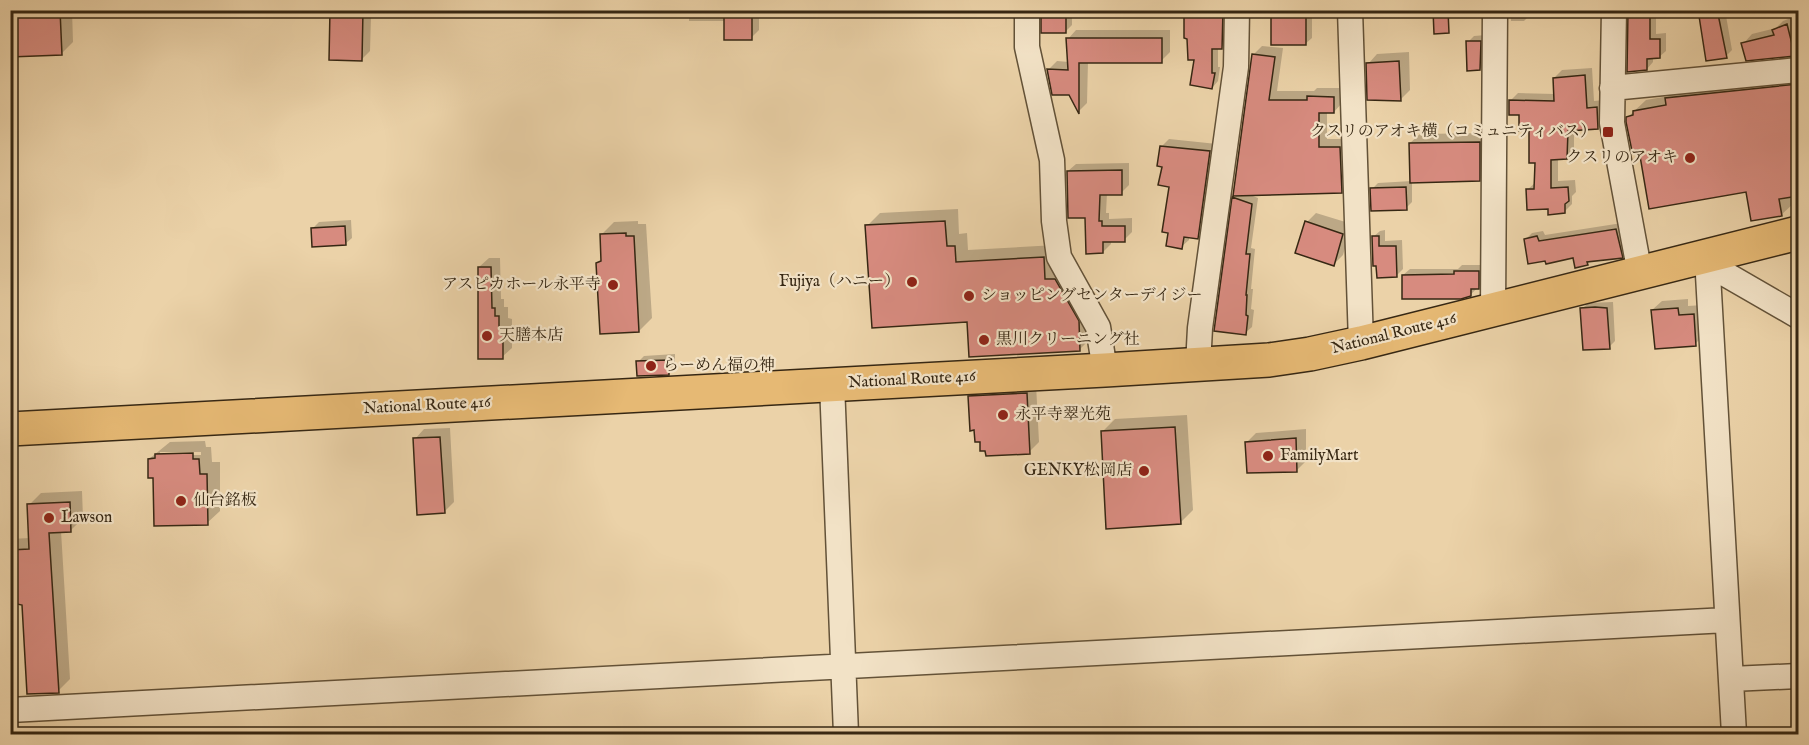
<svg xmlns="http://www.w3.org/2000/svg" width="1809" height="745" font-family="'IM FELL English','Noto Serif JP',serif">
  <style>
    .shadow { fill: #0003; fill-rule: evenodd }
    .building { fill: #d78b7f; stroke: #362713; stroke-width: 1.5 }
    .lines { fill: none; stroke-linecap: round; stroke-linejoin: round }
    .minor-casing { stroke: #635238; stroke-width: 27 }
    .highway-casing { stroke: #362713; stroke-width: 36 }
    .minor { stroke: #f2e2c6; stroke-width: 24 }
    .highway { stroke: #e6b974; stroke-width: 33 }
    .poi-dot { fill: #8f2418; stroke: #f2e2c6; stroke-width: 2 }
    .labels { text-anchor: middle; dominant-baseline: central; stroke-width: 4.5; stroke-linejoin: round; paint-order: stroke }
    .poi-label { font-size: 16px; fill: #362713; stroke: #f2e2c6; text-anchor: start }
    .street-label { font-size: 16px; fill: #362713; stroke: #f2e2c6 }
  </style>
  <rect width="100%" height="100%" fill="#ebd2a8"/>
  <filter id="stains"><feTurbulence type="fractalNoise" baseFrequency=".00333" numOctaves="4"/><feColorMatrix values="0 0 0 0 .2 0 0 0 0 .09 0 0 0 0 .02 0 0 0 .5 -.17"/></filter>
  <radialGradient id="worn" r=".72"><stop offset=".6" stop-color="#630" stop-opacity="0"/><stop offset="1" stop-color="#630" stop-opacity=".3"/></radialGradient>
  <path class="shadow" d="M 10,10 L 72,10 L 73,42 L 61,54 Z
    M 332,10 L 413,10 L 408,16 L 371,16 L 370,51 L 361,60 Z
    M 483,10 L 565,10 L 563,13 Z
    M 665,10 L 759,10 L 759,30 L 751,38 L 725,21 L 689,21 L 689,11 Z
    M 1048,10 L 1072,10 L 1072,25 L 1066,31 L 1043,16 Z
    M 1186,10 L 1228,10 L 1228,41 L 1221,47 L 1218,47 L 1218,67 L 1220,67 L 1218,81 L 1212,88 L 1196,59 Z
    M 1252,10 L 1312,10 L 1312,38 L 1305,44 L 1273,14 L 1252,14 Z
    M 1510,10 L 1533,10 L 1533,12 L 1524,21 L 1511,21 Z
    M 1630,10 L 1656,10 L 1656,34 L 1666,33 L 1666,51 L 1659,57 L 1653,57 L 1653,62 L 1647,69 Z
    M 1725,10 L 1732,50 L 1726,56 L 1701,17 L 1707,11 Z
    M 1796,16 L 1798,24 L 1798,51 L 1795,55 L 1743,44 L 1752,34 L 1776,28 L 1783,21 Z
    M 1076,30 L 1170,30 L 1170,52 L 1161,61 L 1088,61 L 1087,103 L 1079,111 L 1070,93 L 1048,70 L 1057,61 L 1069,62 L 1068,39 Z
    M 1486,35 L 1486,63 L 1480,69 L 1468,42 L 1474,36 Z
    M 1262,46 L 1283,48 L 1277,91 L 1314,91 L 1317,88 L 1342,88 L 1342,103 L 1334,112 L 1327,112 L 1327,139 L 1349,139 L 1350,183 L 1341,192 L 1248,194 L 1258,198 L 1251,248 L 1255,249 L 1251,289 L 1253,289 L 1251,309 L 1254,310 L 1252,327 L 1245,333 L 1234,198 L 1238,194 L 1253,55 Z
    M 1409,52 L 1410,90 L 1401,99 L 1368,64 L 1377,54 Z
    M 1592,68 L 1594,101 L 1604,100 L 1605,120 L 1597,128 L 1574,129 L 1574,150 L 1566,158 L 1558,158 L 1558,181 L 1575,180 L 1576,192 L 1572,196 L 1572,204 L 1564,212 L 1549,207 L 1527,190 L 1536,182 L 1537,161 L 1530,130 L 1510,101 L 1518,93 L 1555,94 L 1554,78 L 1562,70 Z
    M 1798,75 L 1798,194 L 1791,195 L 1793,204 L 1781,215 L 1748,191 L 1640,148 L 1628,117 L 1646,100 L 1669,96 L 1678,87 Z
    M 1489,133 L 1489,170 L 1479,180 L 1410,143 L 1420,134 Z
    M 1169,139 L 1217,144 L 1205,230 L 1197,237 L 1189,236 L 1189,240 L 1181,247 L 1171,186 L 1164,165 L 1161,147 Z
    M 1129,163 L 1129,185 L 1121,193 L 1107,193 L 1106,213 L 1109,213 L 1109,219 L 1132,218 L 1132,232 L 1124,240 L 1111,241 L 1111,244 L 1103,252 L 1068,171 L 1076,164 Z
    M 1412,181 L 1412,202 L 1406,208 L 1372,189 L 1378,183 Z
    M 958,209 L 959,234 L 967,233 L 968,250 L 1056,245 L 1093,336 L 1080,349 L 968,321 L 867,226 L 880,213 Z
    M 1316,213 L 1352,224 L 1343,255 L 1334,264 L 1307,222 Z
    M 351,220 L 352,238 L 345,244 L 313,228 L 319,222 Z
    M 638,221 L 638,224 L 646,224 L 652,318 L 639,331 L 598,264 L 603,259 L 601,235 L 614,222 Z
    M 1622,223 L 1628,250 L 1622,256 L 1591,260 L 1587,264 L 1574,256 L 1546,259 L 1526,239 L 1532,233 L 1543,231 L 1545,235 Z
    M 1385,230 L 1385,241 L 1402,240 L 1403,269 L 1397,275 L 1373,237 L 1380,231 Z
    M 489,258 L 500,258 L 501,299 L 504,299 L 504,307 L 508,307 L 508,318 L 512,319 L 512,348 L 502,357 L 479,267 Z
    M 1462,265 L 1485,265 L 1485,281 L 1470,295 L 1403,275 L 1410,269 L 1458,269 Z
    M 1688,299 L 1688,306 L 1703,305 L 1705,334 L 1695,344 L 1652,310 L 1662,301 Z
    M 1613,302 L 1615,341 L 1609,347 L 1582,309 L 1588,303 Z
    M 675,354 L 675,367 L 669,373 L 638,362 L 644,356 Z
    M 1036,384 L 1039,442 L 1029,452 L 981,440 L 970,397 L 979,387 Z
    M 1187,415 L 1193,510 L 1180,523 L 1102,432 L 1115,419 Z
    M 450,428 L 454,502 L 444,512 L 415,439 L 424,429 Z
    M 1306,429 L 1306,461 L 1296,471 L 1246,443 L 1256,433 Z
    M 205,441 L 206,447 L 211,447 L 212,462 L 220,462 L 220,511 L 207,523 L 149,459 L 170,442 ZM 160,452 L 201,452 L 201,455 L 160,455 Z
    M 82,491 L 83,518 L 71,530 L 61,531 L 70,679 L 58,691 L 23,604 L 13,587 L 10,588 L 10,539 L 30,538 L 29,505 L 41,493 Z"/>
  <path class="building" d="M 10,10 L 60,10 L 62,55 L 10,57 Z
    M 330,10 L 363,10 L 362,61 L 329,60 Z
    M 724,10 L 752,10 L 752,40 L 724,40 Z
    M 1184,10 L 1223,10 L 1222,49 L 1212,49 L 1212,73 L 1215,73 L 1212,89 L 1190,85 L 1194,60 L 1188,60 L 1187,39 L 1184,38 Z
    M 1271,10 L 1306,10 L 1306,45 L 1271,45 Z
    M 1433,10 L 1448,10 L 1449,33 L 1434,34 Z
    M 1628,10 L 1650,10 L 1650,39 L 1660,39 L 1660,58 L 1647,59 L 1647,70 L 1627,72 Z
    M 1718,14 L 1727,58 L 1706,61 L 1699,16 Z
    M 1066,15 L 1066,33 L 1041,33 L 1041,16 Z
    M 1787,24 L 1795,56 L 1746,61 L 1741,43 L 1774,35 L 1772,30 Z
    M 1066,38 L 1162,38 L 1162,63 L 1079,63 L 1079,114 L 1069,95 L 1052,95 L 1047,69 L 1068,70 Z
    M 1466,41 L 1481,41 L 1480,70 L 1467,71 Z
    M 1252,54 L 1275,57 L 1269,100 L 1307,100 L 1307,96 L 1334,97 L 1334,113 L 1319,113 L 1319,147 L 1340,147 L 1342,193 L 1233,196 Z
    M 1399,61 L 1401,101 L 1367,100 L 1366,63 Z
    M 1585,75 L 1587,108 L 1597,107 L 1598,129 L 1568,131 L 1567,159 L 1551,160 L 1551,188 L 1568,187 L 1569,201 L 1565,204 L 1565,213 L 1548,215 L 1548,209 L 1527,210 L 1526,189 L 1534,189 L 1535,163 L 1529,163 L 1529,131 L 1519,131 L 1519,115 L 1509,115 L 1509,100 L 1554,101 L 1553,78 Z
    M 1798,84 L 1798,196 L 1779,199 L 1782,216 L 1751,221 L 1746,192 L 1649,209 L 1639,150 L 1632,151 L 1626,122 L 1626,117 L 1633,115 L 1633,111 L 1666,105 L 1665,98 Z
    M 1480,142 L 1480,181 L 1410,183 L 1409,143 Z
    M 1160,146 L 1210,151 L 1198,239 L 1184,237 L 1182,249 L 1166,246 L 1168,233 L 1162,232 L 1169,187 L 1158,185 L 1162,167 L 1157,166 Z
    M 1122,170 L 1122,195 L 1100,195 L 1099,221 L 1102,221 L 1102,226 L 1125,226 L 1125,242 L 1103,242 L 1103,253 L 1086,254 L 1085,218 L 1068,218 L 1067,171 Z
    M 1406,187 L 1407,210 L 1371,211 L 1370,188 Z
    M 1232,197 L 1252,204 L 1246,254 L 1250,254 L 1246,295 L 1247,295 L 1246,315 L 1248,316 L 1246,335 L 1214,331 Z
    M 945,221 L 947,246 L 955,246 L 956,262 L 1044,257 L 1045,279 L 1055,279 L 1079,321 L 1080,351 L 969,357 L 967,322 L 872,328 L 865,225 Z
    M 1305,221 L 1343,234 L 1334,266 L 1295,253 Z
    M 345,226 L 346,245 L 312,247 L 311,228 Z
    M 1616,229 L 1623,258 L 1587,262 L 1588,265 L 1575,268 L 1573,258 L 1546,264 L 1545,261 L 1528,264 L 1524,239 L 1537,236 L 1539,241 Z
    M 626,233 L 626,236 L 634,236 L 639,332 L 600,334 L 596,263 L 601,261 L 600,234 Z
    M 1372,236 L 1379,236 L 1379,246 L 1396,246 L 1397,277 L 1377,278 L 1376,266 L 1373,266 Z
    M 478,267 L 491,267 L 492,308 L 495,308 L 495,316 L 499,316 L 499,327 L 503,328 L 503,359 L 478,359 Z
    M 1454,271 L 1479,271 L 1479,289 L 1471,289 L 1471,296 L 1461,299 L 1402,299 L 1402,275 L 1454,274 Z
    M 1595,307 L 1607,308 L 1610,349 L 1583,350 L 1580,308 Z
    M 1678,308 L 1679,315 L 1694,314 L 1696,346 L 1655,349 L 1651,310 Z
    M 669,360 L 669,375 L 637,376 L 636,361 Z
    M 1027,393 L 1030,454 L 986,456 L 985,451 L 980,451 L 980,442 L 975,442 L 974,430 L 970,431 L 968,396 Z
    M 1175,427 L 1181,524 L 1106,529 L 1101,431 Z
    M 440,437 L 445,513 L 417,515 L 413,438 Z
    M 1296,438 L 1297,472 L 1247,473 L 1245,442 Z
    M 193,453 L 193,459 L 199,459 L 200,474 L 207,474 L 208,525 L 154,526 L 153,478 L 148,478 L 148,459 L 155,458 L 155,454 Z
    M 70,502 L 71,532 L 49,533 L 59,693 L 27,694 L 22,605 L 12,603 L 10,550 L 29,549 L 27,504 Z"/>
  <g class="lines">
    <g class="minor-casing">
      <path id="minor" d="M 1027,10 L 1027,47 L 1052,160 L 1054,221 L 1059,257 L 1098,327 L 1105,370
        M 1350,10 L 1361,343
        M 1614,10 L 1612,123 L 1640,274
        M 1612,88 L 1798,70
        M 1707,257 L 1734,734
        M 1707,257 L 1720,271 L 1798,316
        M 1493,310 L 1495,10
        M 1198,365 L 1200,328 L 1236,67 L 1237,10
        M 832,384 L 846,734
        M 1731,679 L 1798,676
        M 10,710 L 1727,620"/>
    </g>
    <g class="highway-casing">
      <path id="highway" d="M 10,429 L 1105,370 L 1269,360 L 1310,354 L 1361,343 L 1798,233"/>
    </g>
    <use href="#minor" class="minor"/>
    <use href="#highway" class="highway"/>
  </g>
  <g class="poi-dot">
    <rect x="1602" y="126" width="12" height="12" rx="3"/>
    <circle cx="1690" cy="158" r="6"/>
    <circle cx="912" cy="282" r="6"/>
    <circle cx="613" cy="285" r="6"/>
    <circle cx="969" cy="296" r="6"/>
    <circle cx="487" cy="336" r="6"/>
    <circle cx="984" cy="340" r="6"/>
    <circle cx="651" cy="366" r="6"/>
    <circle cx="1003" cy="415" r="6"/>
    <circle cx="1268" cy="456" r="6"/>
    <circle cx="1144" cy="471" r="6"/>
    <circle cx="181" cy="501" r="6"/>
    <circle cx="49" cy="518" r="6"/>
  </g>
  <g class="labels">
    <g class="poi-label">
      <text x="1596" y="132" text-anchor="end">クスリのアオキ横（コミュニティバス）</text>
      <text x="1678" y="158" text-anchor="end">クスリのアオキ</text>
      <text x="900" y="282" text-anchor="end">Fujiya（ハニー）</text>
      <text x="601" y="285" text-anchor="end">アスピカホール永平寺</text>
      <text x="981" y="296">ショッピングセンターデイジー</text>
      <text x="499" y="336">天膳本店</text>
      <text x="996" y="340">黒川クリーニング社</text>
      <text x="663" y="366">らーめん福の神</text>
      <text x="1015" y="415">永平寺翠光苑</text>
      <text x="1280" y="456">FamilyMart</text>
      <text x="1132" y="471" text-anchor="end">GENKY松岡店</text>
      <text x="193" y="501">仙台銘板</text>
      <text x="61" y="518">Lawson</text>
    </g>
    <g class="street-label">
      <text transform="translate(1394 334) rotate(-14)">National Route 416</text>
      <text transform="translate(912 380) rotate(-3)">National Route 416</text>
      <text transform="translate(427 406) rotate(-3)">National Route 416</text>
    </g>
  </g>
  <rect width="1809" height="745" fill="none" stroke="#ebd2a8" stroke-width="36"/>
  <rect x="12" y="12" width="1785" height="721" fill="none" stroke="#362713" stroke-width="3"/>
  <rect x="18" y="18" width="1773" height="709" fill="none" stroke="#362713" stroke-width="1.5"/>
  <rect width="100%" height="100%" filter="url(#stains)"/>
  <rect width="100%" height="100%" fill="url(#worn)"/>
</svg>
